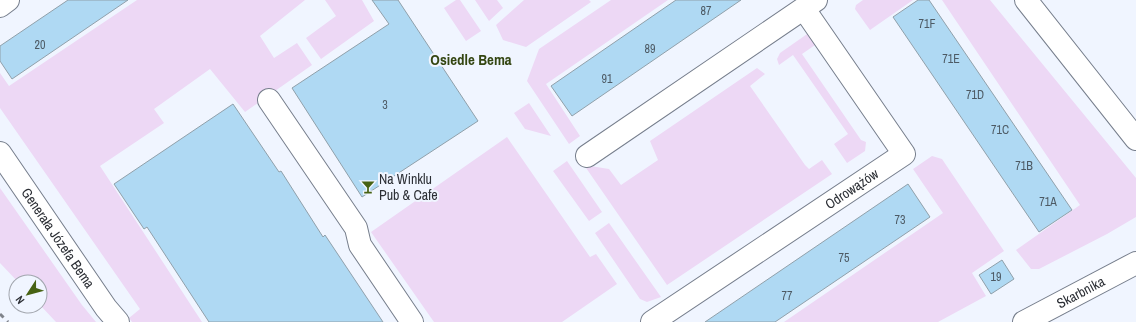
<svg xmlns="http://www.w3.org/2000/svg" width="1136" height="322" font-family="'Archivo Narrow',sans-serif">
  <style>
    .green { fill: #edd8f5 }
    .building { fill: #afd9f3; stroke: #90a0aa }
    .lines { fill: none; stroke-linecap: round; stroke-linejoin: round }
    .minor-casing { stroke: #767e8c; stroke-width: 24 }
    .minor { stroke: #fff; stroke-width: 22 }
    .rail { stroke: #7f838b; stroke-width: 3; stroke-dasharray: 5 5; stroke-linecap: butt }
    .labels { text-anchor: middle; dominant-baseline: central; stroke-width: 4; stroke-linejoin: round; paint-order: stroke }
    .number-label { font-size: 12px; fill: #4d5a64 }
    .poi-label { font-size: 14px; fill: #2c2f35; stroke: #f0f5ff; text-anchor: start }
    .street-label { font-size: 14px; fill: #2c2f35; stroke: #f0f5ff }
    .neighbourhood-label { font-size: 15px; font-weight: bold; fill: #344612; stroke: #f0f5ff }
  </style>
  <rect width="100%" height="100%" fill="#f0f5ff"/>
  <path class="green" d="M 137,0 L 305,0 L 260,36 L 274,58 L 297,43 L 312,65 L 245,112 L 210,69 L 154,109 L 164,123 L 100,166 L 202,322 L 132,322 L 129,318 L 140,309 L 0,108 L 0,73 L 9,86 Z
    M 325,0 L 362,0 L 374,21 L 321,59 L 306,38 L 336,16 Z
    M 456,0 L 460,0 L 481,31 L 466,41 L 444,8 Z
    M 475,0 L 497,0 L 503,8 L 489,21 Z
    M 524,0 L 589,0 L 591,2 L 526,47 L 503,40 L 496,25 Z
    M 611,0 L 668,0 L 546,84 L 580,136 L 569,144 L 527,81 L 539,49 Z
    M 863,0 L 913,0 L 870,30 L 855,9 L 856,5 Z
    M 942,0 L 990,0 L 1136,178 L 1136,217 L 1107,234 L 1039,269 L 1031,269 L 1016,250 L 1080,205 Z
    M 810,32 L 818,43 L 802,54 L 861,140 L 866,142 L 865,151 L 847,163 L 834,144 L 848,134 L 793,55 L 779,65 L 777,59 L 780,53 Z
    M 757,68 L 765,74 L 750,86 L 805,165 L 809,169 L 822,160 L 832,174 L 667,285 L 584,165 L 609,169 L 621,185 L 658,160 L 650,141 Z
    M 529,103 L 551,136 L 525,129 L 514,113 Z
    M 507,137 L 590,257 L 596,254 L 617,284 L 562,322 L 434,322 L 371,232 Z
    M 932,156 L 942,159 L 1004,251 L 972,273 L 986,296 L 938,322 L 784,322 L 943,213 L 913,169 Z
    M 567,161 L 602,212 L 589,221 L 553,171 Z
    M 0,188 L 82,305 L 96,322 L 56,322 L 40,305 L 40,282 L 18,282 L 0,263 Z
    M 609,223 L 661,297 L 647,302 L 640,299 L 595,233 Z"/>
  <path class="building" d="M 68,0 L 128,0 L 12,79 L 0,61 L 0,46 Z
    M 372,0 L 398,0 L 478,121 L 362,197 L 292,88 L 389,24 Z
    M 676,0 L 741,0 L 572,116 L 551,86 Z
    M 918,0 L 929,0 L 1072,210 L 1039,232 L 893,17 Z
    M 233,104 L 279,172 L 281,171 L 323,237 L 325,235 L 383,322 L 209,322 L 147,227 L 144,229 L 114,184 Z
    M 908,184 L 930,217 L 775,322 L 705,322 Z
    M 1002,260 L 1014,279 L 991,294 L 979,275 Z"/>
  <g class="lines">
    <g class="minor-casing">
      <g id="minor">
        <path d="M 1026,0 L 1136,139"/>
        <path d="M 0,6 L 8,0"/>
        <path d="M 269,100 L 356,228 L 360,245 L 412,322"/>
        <path id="s1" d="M 0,153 L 106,308 L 118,322"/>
        <path d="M 587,156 L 816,0"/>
        <path id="s2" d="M 652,322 L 904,154 L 804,9"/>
        <path id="s3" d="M 1024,322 L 1136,263"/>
      </g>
    </g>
    <use href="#minor" class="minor"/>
    <path class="rail" d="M 0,314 L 8,322"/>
  </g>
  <defs>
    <g id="bar-bare" transform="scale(1.08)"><path d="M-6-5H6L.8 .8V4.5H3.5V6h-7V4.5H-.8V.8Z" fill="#476213" stroke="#f0f5ff" stroke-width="2.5" paint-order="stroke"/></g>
  </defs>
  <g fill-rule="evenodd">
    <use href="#bar-bare" x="368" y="187"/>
  </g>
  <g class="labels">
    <g class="number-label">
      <text x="706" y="11">87</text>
      <text x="927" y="24">71F</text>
      <text x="40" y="45">20</text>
      <text x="650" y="49">89</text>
      <text x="951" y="59">71E</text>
      <text x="607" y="79">91</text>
      <text x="975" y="95">71D</text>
      <text x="385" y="105">3</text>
      <text x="1000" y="130">71C</text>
      <text x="1024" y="166">71B</text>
      <text x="1048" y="202">71A</text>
      <text x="900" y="220">73</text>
      <text x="844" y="258">75</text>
      <text x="996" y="277">19</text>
      <text x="787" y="296">77</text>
    </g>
    <g class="poi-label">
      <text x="379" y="179">Na Winklu<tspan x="379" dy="16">Pub &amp; Cafe</tspan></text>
    </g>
    <g class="street-label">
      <text stroke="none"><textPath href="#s2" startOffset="240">Odrowążów</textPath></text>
      <text stroke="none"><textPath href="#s1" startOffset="103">Generała Józefa Bema</textPath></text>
      <text stroke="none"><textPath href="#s3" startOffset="64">Skarbnika</textPath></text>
    </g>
    <g class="neighbourhood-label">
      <text x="471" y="59">Osiedle Bema</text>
    </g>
  </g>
  <g transform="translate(28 294) rotate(234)"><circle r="19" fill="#f0f5ff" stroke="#a2a6ae"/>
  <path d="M0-3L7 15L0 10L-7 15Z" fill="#476213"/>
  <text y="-6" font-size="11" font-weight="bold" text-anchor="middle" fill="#2c2f35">N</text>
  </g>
</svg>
